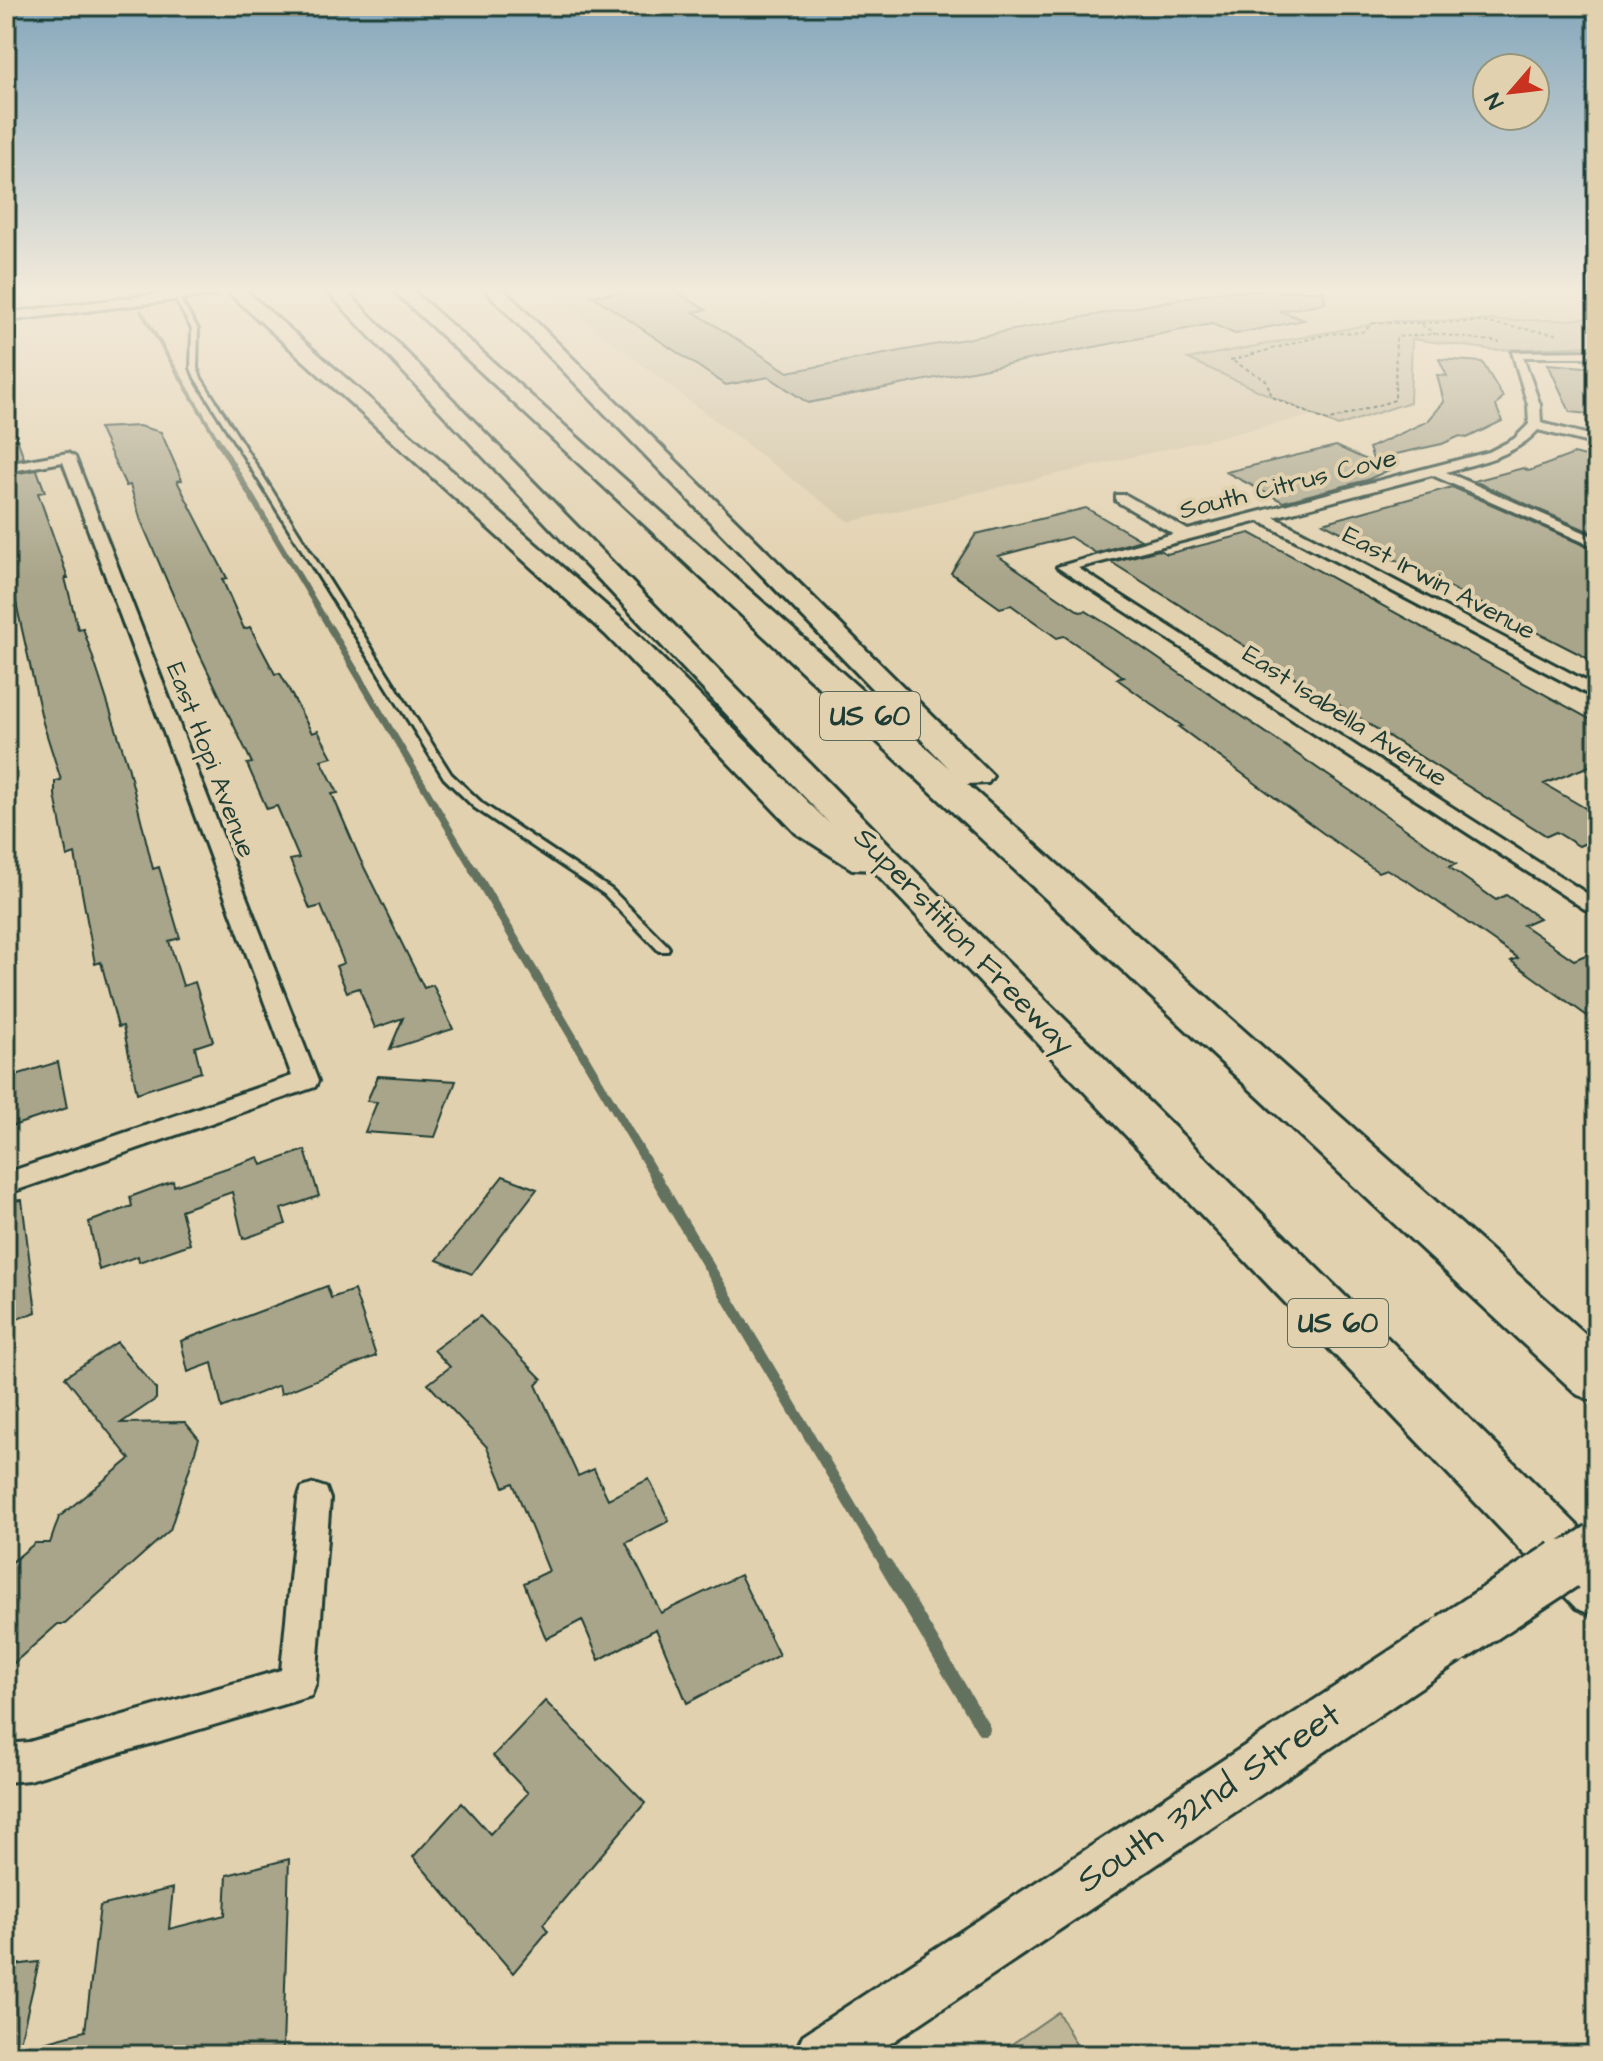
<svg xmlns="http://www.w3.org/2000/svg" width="1603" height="2061" font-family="'Architects Daughter',sans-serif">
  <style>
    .built { fill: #d1c4a4 }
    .green { fill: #bfb698; stroke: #6f7a66; stroke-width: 2 }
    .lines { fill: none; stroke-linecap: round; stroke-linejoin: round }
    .stream-far5 { stroke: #63715f; stroke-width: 4 }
    .stream-far4 { stroke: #63715f; stroke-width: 6 }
    .stream-far3 { stroke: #63715f; stroke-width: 7 }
    .stream-far2 { stroke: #63715f; stroke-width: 9 }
    .stream-far1 { stroke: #63715f; stroke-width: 11 }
    .stream { stroke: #63715f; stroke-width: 14 }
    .building { fill: #a9a58a; stroke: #1f3d34; stroke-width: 2 }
    .lane-casing { stroke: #1f3d34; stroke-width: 6 }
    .street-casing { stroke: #1f3d34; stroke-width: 6 }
    .secondary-casing { stroke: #1f3d34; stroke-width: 6 }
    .highway-casing { stroke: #1f3d34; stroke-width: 6 }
    .path { stroke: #1f3d34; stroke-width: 2; stroke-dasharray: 4 3; stroke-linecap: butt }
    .lane { fill: #e2d1af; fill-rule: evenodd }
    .street { fill: #e2d1af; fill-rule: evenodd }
    .secondary { fill: #e2d1af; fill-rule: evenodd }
    .highway { fill: #e2d1af; fill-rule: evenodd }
    .secondary-bridge-far1-casing { stroke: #1f3d34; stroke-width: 46; stroke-linecap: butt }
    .secondary-bridge-casing { stroke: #1f3d34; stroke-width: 57; stroke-linecap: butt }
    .secondary-bridge-far1 { stroke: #e2d1af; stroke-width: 40 }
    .secondary-bridge { stroke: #e2d1af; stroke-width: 51 }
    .labels { text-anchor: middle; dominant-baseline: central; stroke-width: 8; stroke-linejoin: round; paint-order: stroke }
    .far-street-label { font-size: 26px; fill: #1f3d34; stroke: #e2d1af }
    .shield { fill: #e2d1af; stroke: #5a6959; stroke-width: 2 }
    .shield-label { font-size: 28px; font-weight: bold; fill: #1f3d34 }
    .street-label { font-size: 30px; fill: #1f3d34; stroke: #e2d1af }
    .near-street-label { font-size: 36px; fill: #1f3d34; stroke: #e2d1af }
  </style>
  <rect width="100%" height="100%" fill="#e2d1af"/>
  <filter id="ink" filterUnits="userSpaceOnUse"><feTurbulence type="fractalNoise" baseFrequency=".0125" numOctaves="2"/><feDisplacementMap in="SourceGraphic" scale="16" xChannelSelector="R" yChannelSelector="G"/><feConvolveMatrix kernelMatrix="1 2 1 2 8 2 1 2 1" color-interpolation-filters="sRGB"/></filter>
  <g filter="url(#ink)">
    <path class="built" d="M 553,291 L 1597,291 L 1597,316 L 1570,320 L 1388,321 L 1190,359 L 1310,416 L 849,522 L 593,328 Z"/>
    <path class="green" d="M 1597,316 L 1597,346 L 1494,350 L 1412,339 L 1410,402 L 1338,426 L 1188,359 L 1388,321 L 1570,320 Z
      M 1058,2012 L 1082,2055 L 996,2055 Z"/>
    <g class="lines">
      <path class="stream-far5" d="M 141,311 L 218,441"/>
      <path class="stream-far4" d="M 217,439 L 331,630"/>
      <path class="stream-far3" d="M 330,628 L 474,871"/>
      <path class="stream-far2" d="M 473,869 L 656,1178"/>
      <path class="stream-far1" d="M 655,1176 L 887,1567"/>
      <path class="stream" d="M 886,1565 L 983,1728"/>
    </g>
    <path class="building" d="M 629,291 L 675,291 L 706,310 L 694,312 L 788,372 L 1223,291 L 1324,291 L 1325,303 L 1281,311 L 1304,320 L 1235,334 L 1212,324 L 808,403 L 769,377 L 726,385 L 593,296 Z
      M 1439,359 L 1482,362 L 1503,397 L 1496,406 L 1502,421 L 1467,438 L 1460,436 L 1442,444 L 1373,459 L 1369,448 L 1428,421 L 1444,402 L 1437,375 L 1447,376 Z
      M 1548,364 L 1597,368 L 1597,415 L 1570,412 Z
      M 9,416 L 24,458 L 6,461 L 6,417 Z
      M 139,426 L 161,432 L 182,480 L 177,481 L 227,578 L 222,579 L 244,629 L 250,627 L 275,674 L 280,673 L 312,733 L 318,731 L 332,757 L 321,760 L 338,793 L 332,794 L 360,859 L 424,988 L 433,985 L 453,1029 L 390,1049 L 403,1018 L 375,1028 L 359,988 L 347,992 L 336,966 L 344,963 L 321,906 L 310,909 L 290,860 L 299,858 L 277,806 L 267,809 L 247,764 L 252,763 L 189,632 L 141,521 L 130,485 L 126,486 L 99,428 Z
      M 1336,446 L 1389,470 L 1367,480 L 1283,502 L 1226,472 Z
      M 1574,454 L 1597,460 L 1597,535 L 1474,481 L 1523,468 L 1529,471 Z
      M 37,470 L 45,492 L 38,493 L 68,578 L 65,578 L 78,629 L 83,628 L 99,676 L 128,766 L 153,869 L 159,867 L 180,938 L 169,941 L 183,986 L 195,982 L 213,1041 L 195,1047 L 201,1072 L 137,1093 L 123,1026 L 118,1027 L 101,962 L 95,964 L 75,854 L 67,857 L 55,795 L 55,781 L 61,780 L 43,723 L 12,585 L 6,586 L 6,475 Z
      M 1452,487 L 1597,551 L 1597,663 L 1323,523 Z
      M 1086,508 L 1141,540 L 1096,553 L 1070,537 L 998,556 L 1080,612 L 1086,611 L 1118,631 L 1358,796 L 1456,864 L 1449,867 L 1496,900 L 1506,895 L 1539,918 L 1523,925 L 1574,960 L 1597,950 L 1597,1023 L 1511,961 L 1518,958 L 1409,882 L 1386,869 L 1378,872 L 1327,836 L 1179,727 L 1182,726 L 1117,679 L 1124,677 L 1064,636 L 1057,638 L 1011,605 L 1000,608 L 951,573 L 976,534 Z
      M 1250,533 L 1597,723 L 1597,763 L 1544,784 L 1597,815 L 1597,838 L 1579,846 L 1556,832 L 1547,836 L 1111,562 L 1159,550 L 1167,554 Z
      M 58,1062 L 67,1108 L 6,1128 L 6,1078 Z
      M 378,1076 L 456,1081 L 435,1137 L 365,1132 L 377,1102 L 367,1101 Z
      M 305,1150 L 319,1196 L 281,1209 L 286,1224 L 243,1239 L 232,1192 L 181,1210 L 190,1244 L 139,1262 L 138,1256 L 99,1270 L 89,1222 L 132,1206 L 130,1197 L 173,1181 L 174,1186 L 259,1157 L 262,1165 Z
      M 503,1176 L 537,1189 L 472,1274 L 437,1260 Z
      M 22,1200 L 36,1312 L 6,1323 L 6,1201 Z
      M 327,1286 L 331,1298 L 354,1290 L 376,1356 L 281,1394 L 279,1385 L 222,1408 L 212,1363 L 188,1372 L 181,1341 Z
      M 480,1316 L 542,1379 L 536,1385 L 578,1476 L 594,1469 L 608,1499 L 649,1479 L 669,1521 L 626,1543 L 661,1613 L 740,1575 L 779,1655 L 687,1703 L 656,1629 L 599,1660 L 582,1620 L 546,1639 L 524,1583 L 549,1571 L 513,1483 L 504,1487 L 487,1447 L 428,1384 L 450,1367 L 434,1350 Z
      M 117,1342 L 156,1389 L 156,1399 L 121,1423 L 185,1422 L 199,1439 L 170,1530 L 65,1624 L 58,1624 L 6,1670 L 6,1567 L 35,1543 L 50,1543 L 59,1517 L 130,1459 L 65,1377 Z
      M 545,1701 L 645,1803 L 543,1924 L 548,1931 L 513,1973 L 413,1857 L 462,1803 L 490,1834 L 528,1793 L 493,1756 Z
      M 289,1859 L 283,2049 L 263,2055 L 26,2055 L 25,2047 L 85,2031 L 100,1906 L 173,1888 L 169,1929 L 225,1915 L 227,1875 Z
      M 39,1962 L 17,2055 L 6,2055 L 6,1966 Z"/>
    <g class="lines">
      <g class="lane-casing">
        <path id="lane" d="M 173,295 L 177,295 L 198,329 L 197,368 L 201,378 L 451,774 L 483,804 L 612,890 L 667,945 L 669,948 L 667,951 L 659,951 L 604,894 L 475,808 L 444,778 L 195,378 L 191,368 L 192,329 Z"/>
      </g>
      <g class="street-casing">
        <path id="street" d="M 1597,351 L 1597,357 L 1523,357 L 1540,405 L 1541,423 L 1597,437 L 1597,445 L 1538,430 C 1513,457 1481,462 1446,472 L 1597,538 L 1597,548 L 1432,475 L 1274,517 L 1597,687 L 1597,699 L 1259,521 L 1078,568 L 1597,900 L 1597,917 L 1057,567 L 1173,534 L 1116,501 L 1116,495 L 1126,495 L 1188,530 L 1489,452 L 1514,439 L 1529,424 L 1528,405 L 1512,352 Z
          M 68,453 L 75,457 L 318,1081 L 315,1087 L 6,1194 L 6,1173 L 292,1076 L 63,462 L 6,472 L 6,464 Z
          M 314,1484 L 326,1488 L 330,1499 L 316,1683 L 311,1696 L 29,1780 L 6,1782 L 6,1744 L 29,1742 L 281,1670 L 298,1499 L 302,1488 Z"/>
      </g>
      <g class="secondary-casing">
        <path id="secondary" d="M 185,291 L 222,291 L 215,295 L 6,321 L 6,313 Z
          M 1452,1614 L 1469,1621 L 1476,1638 L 1469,1655 L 873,2055 L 794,2055 L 803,2035 L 1435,1621 Z"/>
      </g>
      <g class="highway-casing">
        <path id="highway" d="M 227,291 L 246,291 L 626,623 L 830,824 L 327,291 L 346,291 L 928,884 L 1597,1545 L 1597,1617 L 1576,1608 L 873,870 L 852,869 L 796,833 L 606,635 Z
          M 394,291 L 413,291 L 949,768 L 486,291 L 505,291 L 993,776 L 988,783 L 967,784 L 1597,1345 L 1597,1402 L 1578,1395 Z"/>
      </g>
      <path class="path" d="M 1373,323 L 1419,323 L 1435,334 L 1396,337 L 1395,400 L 1327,421 L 1272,397 L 1266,380 L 1231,360 L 1328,334 L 1362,332 Z
        M 1421,323 L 1481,322 L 1558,334
        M 1435,334 L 1500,342"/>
      <use href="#lane" class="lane"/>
      <use href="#street" class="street"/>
      <use href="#secondary" class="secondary"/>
      <use href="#highway" class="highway"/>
      <g class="secondary-bridge-far1-casing">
        <path id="secondary-bridge-far1" d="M 1560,1567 L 1597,1543"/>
      </g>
      <g class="secondary-bridge-casing">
        <path id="secondary-bridge" d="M 1452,1638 L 1563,1565"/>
      </g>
      <use href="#secondary-bridge-far1" class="secondary-bridge-far1"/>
      <use href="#secondary-bridge" class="secondary-bridge"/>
    </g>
  </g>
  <linearGradient id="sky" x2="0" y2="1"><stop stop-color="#85a7bc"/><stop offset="0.5" stop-color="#f2eadb"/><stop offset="1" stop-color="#f2eadb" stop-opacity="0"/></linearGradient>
  <rect width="1603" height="579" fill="url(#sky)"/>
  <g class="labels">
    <g class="far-street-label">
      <text transform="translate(1288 484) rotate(-14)">South Citrus Cove</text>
      <text transform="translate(1439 583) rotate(28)">East Irwin Avenue</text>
      <text transform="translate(1345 716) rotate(33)">East Isabella Avenue</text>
      <text transform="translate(211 760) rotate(69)">East Hopi Avenue</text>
    </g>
    <g class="shield">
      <rect x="820" y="692" width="100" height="48" rx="6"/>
      <rect x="1288" y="1299" width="100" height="48" rx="6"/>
    </g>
    <g class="shield-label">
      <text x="870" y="716">US 60</text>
      <text x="1338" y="1323">US 60</text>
    </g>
    <g class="street-label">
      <text transform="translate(964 941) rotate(46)">Superstition Freeway</text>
    </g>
    <g class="near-street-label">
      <text transform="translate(1209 1798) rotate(-34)">South 32nd Street</text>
    </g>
  </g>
  <rect width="1603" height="2061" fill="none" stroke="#e2d1af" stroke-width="32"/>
  <rect x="16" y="16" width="1571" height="2029" fill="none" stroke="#1f3d34" stroke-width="3" filter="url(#ink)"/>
  <g transform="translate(1511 92) rotate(242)"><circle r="38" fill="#e2d1af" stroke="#94967e" stroke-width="2"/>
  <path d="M0-6L14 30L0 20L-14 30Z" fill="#c8321e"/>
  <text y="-12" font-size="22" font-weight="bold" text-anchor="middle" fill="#1f3d34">N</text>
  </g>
</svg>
